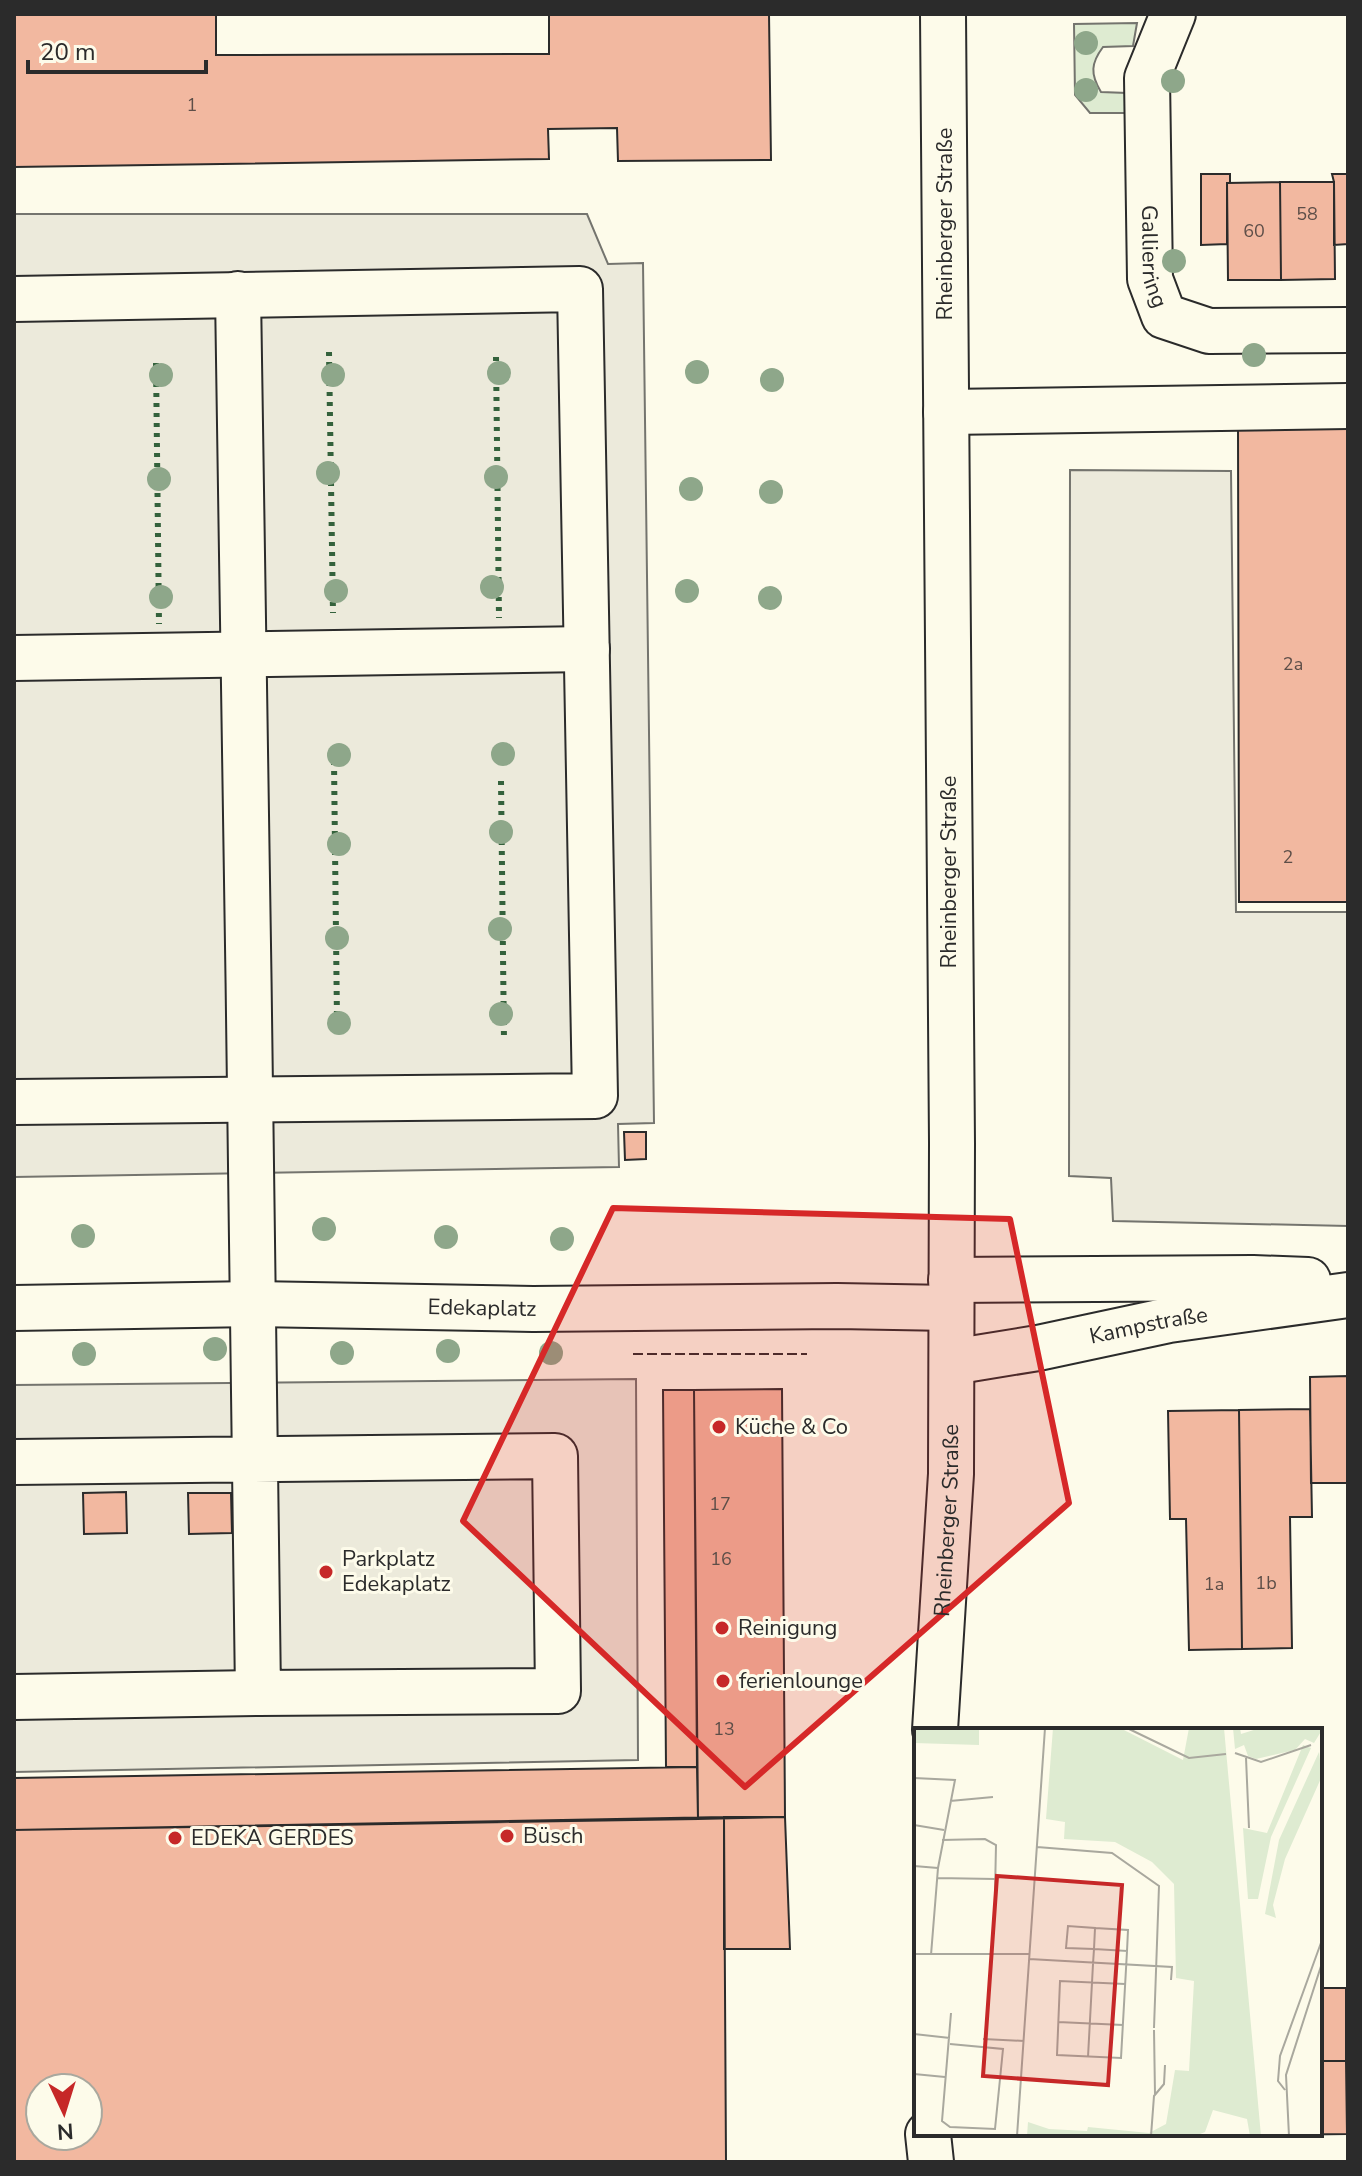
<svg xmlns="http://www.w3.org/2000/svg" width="1362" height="2176" font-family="'Nunito Sans',sans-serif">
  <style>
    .green { fill: #deebd1; stroke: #74746e; stroke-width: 2 }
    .parking { fill: #eceadb; stroke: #74746e; stroke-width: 2 }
    .building { fill: #f2b8a0; stroke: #2b2b2b; stroke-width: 2; fill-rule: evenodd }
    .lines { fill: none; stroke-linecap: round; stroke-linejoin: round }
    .minor-casing { stroke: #2b2b2b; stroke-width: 48 }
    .major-casing { stroke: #2b2b2b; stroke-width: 48 }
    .minor { stroke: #fdfbea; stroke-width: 44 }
    .major { stroke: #fdfbea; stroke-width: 44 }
    .hedge { stroke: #34623c; stroke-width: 6; stroke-dasharray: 4 6; stroke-linecap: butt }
    .fence { stroke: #2b2b2b; stroke-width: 2; stroke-dasharray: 10 4; stroke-linecap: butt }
    .tree { fill: #8ea78a }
    .marked { fill: #d62828; fill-opacity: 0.2; stroke: #d62828; stroke-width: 6; stroke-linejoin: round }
    .poi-dot { fill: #c62828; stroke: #fdfbea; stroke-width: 3 }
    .labels { text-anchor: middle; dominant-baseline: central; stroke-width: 6; stroke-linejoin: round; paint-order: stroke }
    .number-label { font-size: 18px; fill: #5d4e48 }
    .street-label { font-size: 22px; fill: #2b2b2b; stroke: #fdfbea }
    .poi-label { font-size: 22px; fill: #2b2b2b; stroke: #fdfbea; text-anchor: start }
    .inset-road { fill: none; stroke: #a9a89e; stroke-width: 2 }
    .view { fill: #c62828; fill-opacity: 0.15; stroke: #c62828; stroke-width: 4 }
    .inset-edge { fill: none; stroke: #2b2b2b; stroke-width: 4 }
  </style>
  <rect width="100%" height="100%" fill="#fdfbea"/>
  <path class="green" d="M 1137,23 L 1133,46 L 1103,47 C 1091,63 1090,74 1101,92 L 1127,93 L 1126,113 L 1090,113 L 1075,95 L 1074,24 Z"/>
  <path class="parking" d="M 14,214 L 587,214 L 608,264 L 643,263 L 654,1123 L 618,1124 L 619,1167 L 14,1177 Z
    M 1070,470 L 1231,471 L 1236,912 L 1348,912 L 1348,1226 L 1113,1221 L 1111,1178 L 1069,1176 Z
    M 636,1379 L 638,1760 L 14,1772 L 14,1385 Z"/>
  <path class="building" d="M 14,14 L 216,14 L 216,55 L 549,54 L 549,14 L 769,14 L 771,160 L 618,161 L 617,128 L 548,129 L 549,159 L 14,167 Z
    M 1201,174 L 1230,174 L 1230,183 L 1227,183 L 1227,244 L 1201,245 Z
    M 1332,174 L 1348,174 L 1348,244 L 1334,245 L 1334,182 Z
    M 1280,182 L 1334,182 L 1335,279 L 1281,280 Z
    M 1280,182 L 1281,280 L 1228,280 L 1227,183 Z
    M 1238,426 L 1348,427 L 1348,902 L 1239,902 Z
    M 624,1132 L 646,1132 L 646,1159 L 625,1160 Z
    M 1348,1376 L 1348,1483 L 1311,1483 L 1310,1377 Z
    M 782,1389 L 785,1817 L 698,1819 L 694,1390 Z
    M 663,1390 L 694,1390 L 697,1767 L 666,1767 Z
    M 1310,1409 L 1312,1517 L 1290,1517 L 1292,1648 L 1242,1649 L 1239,1410 Z
    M 1239,1410 L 1242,1649 L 1189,1650 L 1186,1519 L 1170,1519 L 1168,1411 Z
    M 126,1492 L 127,1533 L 84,1534 L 83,1493 Z
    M 188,1493 L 231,1493 L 232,1533 L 189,1534 Z
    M 697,1767 L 698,1819 L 14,1830 L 14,1778 Z
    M 724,1817 L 726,2162 L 14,2162 L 14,1830 ZM 40,2088 L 88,2088 L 88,2136 L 40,2136 Z
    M 724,1817 L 785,1817 L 790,1949 L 724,1949 Z
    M 1320,1988 L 1346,1988 L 1346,2061 L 1320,2061 Z
    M 1320,2061 L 1346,2061 L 1347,2134 L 1266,2135 L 1320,2134 Z"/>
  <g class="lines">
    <g class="minor-casing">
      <g id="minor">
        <path id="s1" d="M 1173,14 L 1147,78 L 1150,279 L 1164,316 L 1209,331 L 1348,330"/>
        <path d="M 14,299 L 580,289 L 595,1096 L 14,1102"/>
        <path d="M 946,412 L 1348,406"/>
        <path d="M 14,658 L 587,649"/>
        <path d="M 951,1280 L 1253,1278 L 1308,1280"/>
        <path id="s2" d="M 14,1308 L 254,1304 L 533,1309 L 837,1306 L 951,1308"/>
        <path id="s3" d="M 952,1362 L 1038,1348 L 1169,1320 L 1348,1295"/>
        <path d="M 14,1462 L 555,1456 L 558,1691 L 258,1693 C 254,1227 244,760 238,294"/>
        <path d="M 14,1697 L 258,1693"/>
      </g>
    </g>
    <g class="major-casing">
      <g id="major">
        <path id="s4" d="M 935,1730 L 951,1474 L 952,1143 L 943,14"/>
        <path d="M 928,2134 L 931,2162"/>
      </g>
    </g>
    <use href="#minor" class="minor"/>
    <use href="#major" class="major"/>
    <path class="hedge" d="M 329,352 L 333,613
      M 496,357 L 499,618
      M 156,363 L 159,624
      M 334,761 L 337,1021
      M 501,781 L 504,1041"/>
    <path class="fence" d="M 633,1354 L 807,1354"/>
  </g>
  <g class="tree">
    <circle cx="1086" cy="43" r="12"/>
    <circle cx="1173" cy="81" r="12"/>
    <circle cx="1086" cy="90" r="12"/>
    <circle cx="1174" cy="261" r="12"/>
    <circle cx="1254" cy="355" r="12"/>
    <circle cx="697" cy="372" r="12"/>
    <circle cx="499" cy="373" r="12"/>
    <circle cx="161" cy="375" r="12"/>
    <circle cx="333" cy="375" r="12"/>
    <circle cx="772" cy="380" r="12"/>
    <circle cx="328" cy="473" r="12"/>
    <circle cx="496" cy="477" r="12"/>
    <circle cx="159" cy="479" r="12"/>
    <circle cx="691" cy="489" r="12"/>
    <circle cx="771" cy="492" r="12"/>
    <circle cx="492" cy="587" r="12"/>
    <circle cx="336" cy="591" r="12"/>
    <circle cx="687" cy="591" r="12"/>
    <circle cx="161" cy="597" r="12"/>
    <circle cx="770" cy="598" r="12"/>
    <circle cx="503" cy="754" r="12"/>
    <circle cx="339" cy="755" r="12"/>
    <circle cx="501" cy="832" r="12"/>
    <circle cx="339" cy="844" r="12"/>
    <circle cx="500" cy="929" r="12"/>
    <circle cx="337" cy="938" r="12"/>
    <circle cx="501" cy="1014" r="12"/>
    <circle cx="339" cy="1023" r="12"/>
    <circle cx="324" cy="1229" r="12"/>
    <circle cx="83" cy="1236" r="12"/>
    <circle cx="446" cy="1237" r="12"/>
    <circle cx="562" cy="1239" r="12"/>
    <circle cx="215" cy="1349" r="12"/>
    <circle cx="448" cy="1351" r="12"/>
    <circle cx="342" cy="1353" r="12"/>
    <circle cx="551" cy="1353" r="12"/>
    <circle cx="84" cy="1354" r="12"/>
  </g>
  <path class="marked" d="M 613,1208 L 1010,1219 L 1069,1503 L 745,1787 L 463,1521 Z"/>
  <g class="poi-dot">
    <circle cx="719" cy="1427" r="8"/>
    <circle cx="326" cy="1572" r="8"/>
    <circle cx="722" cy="1628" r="8"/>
    <circle cx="723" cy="1681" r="8"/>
    <circle cx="507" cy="1836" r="8"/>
    <circle cx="175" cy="1838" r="8"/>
  </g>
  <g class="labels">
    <g class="number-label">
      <text x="192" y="105">1</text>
      <text x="1307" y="214">58</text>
      <text x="1254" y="231">60</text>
      <text x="1293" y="664">2a</text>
      <text x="1288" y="857">2</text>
      <text x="720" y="1504">17</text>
      <text x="721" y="1559">16</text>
      <text x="1266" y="1583">1b</text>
      <text x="1214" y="1584">1a</text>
      <text x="724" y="1729">13</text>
    </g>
    <g class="street-label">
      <text transform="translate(945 224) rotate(-90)">Rheinberger Straße</text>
      <text stroke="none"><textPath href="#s1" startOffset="248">Gallierring</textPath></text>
      <text transform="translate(949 872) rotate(-90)">Rheinberger Straße</text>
      <text stroke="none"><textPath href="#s2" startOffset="468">Edekaplatz</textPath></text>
      <text stroke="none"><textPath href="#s3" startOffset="200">Kampstraße</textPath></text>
      <text stroke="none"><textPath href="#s4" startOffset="210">Rheinberger Straße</textPath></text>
    </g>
    <g class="poi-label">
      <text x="735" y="1427">Küche &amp; Co</text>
      <text x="342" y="1559">Parkplatz<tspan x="342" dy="25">Edekaplatz</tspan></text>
      <text x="738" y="1628">Reinigung</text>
      <text x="739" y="1681">ferienlounge</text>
      <text x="523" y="1836">Büsch</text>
      <text x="191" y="1838">EDEKA GERDES</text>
    </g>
  </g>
  <g transform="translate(914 1728)">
    <rect width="408" height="408" fill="#fdfbea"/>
    <path d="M 0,0 L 65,0 L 65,17 L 0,15 ZM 139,0 L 206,0 L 269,32 L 275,0 L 310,0 L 347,408 L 336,408 L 333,391 L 299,382 L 291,404 L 281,408 L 113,408 L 114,394 L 135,401 L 173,403 L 174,399 L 235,405 L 252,396 L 261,342 L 275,343 L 280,253 L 262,250 L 260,156 L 238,134 L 201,114 L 150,111 L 151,94 L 132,91 ZM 319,0 L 326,0 L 327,6 L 346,0 L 408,2 L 400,15 L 391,11 L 381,22 L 342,31 L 334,28 L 330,17 L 321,21 ZM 389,17 L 397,20 L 357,109 L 344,171 L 334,171 L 329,100 L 353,105 ZM 405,24 L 408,48 L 371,131 L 359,177 L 362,190 L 351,186 L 365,112 Z" fill="#deebd1"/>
    <path class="inset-road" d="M 213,0 L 275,30 L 312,26M 321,25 L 347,34 L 397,17M 332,30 L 335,100M 0,50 L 41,52 L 24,140 L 17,227M 36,73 L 79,69M 0,97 L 30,102M 28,112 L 71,111 L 82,117 L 81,164M 123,119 L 198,125 L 245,158 L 240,300M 0,138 L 24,140M 23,150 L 81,151M 0,226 L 115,226M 115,231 L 258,239 L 257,252M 211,256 L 146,253 L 143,327 L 207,330 L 213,223M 144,294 L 209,297M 240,302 L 241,366M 0,306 L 36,310M 69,311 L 110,313M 36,316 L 89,321 L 81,401 L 36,399 L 28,393 L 37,285M 174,329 L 179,236 L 180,221 L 181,200 L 154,198 L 152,220 L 180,221 L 213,223 L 214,202 L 181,200M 0,346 L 31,349M 371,362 L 364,353 L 366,328 L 408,212M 103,408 L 131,0M 237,408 L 240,368 L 250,356 L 251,337M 375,408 L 372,347 L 408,235"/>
    <path class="view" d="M 83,148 L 208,157 L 194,357 L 69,348 Z"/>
    <rect width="408" height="408" class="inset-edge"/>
  </g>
  <rect width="1362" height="2176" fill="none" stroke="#2b2b2b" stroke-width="32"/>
  <g transform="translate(64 2112) rotate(176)"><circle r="38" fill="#fdfbea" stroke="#a9a89e" stroke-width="2"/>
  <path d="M0-6L14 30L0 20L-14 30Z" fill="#c62828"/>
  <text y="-12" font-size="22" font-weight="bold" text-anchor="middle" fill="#2b2b2b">N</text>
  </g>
  <path d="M28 60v12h178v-12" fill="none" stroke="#2b2b2b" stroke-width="4"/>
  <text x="40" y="60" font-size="24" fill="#2b2b2b" stroke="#fdfbea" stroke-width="6" paint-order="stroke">20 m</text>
</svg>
